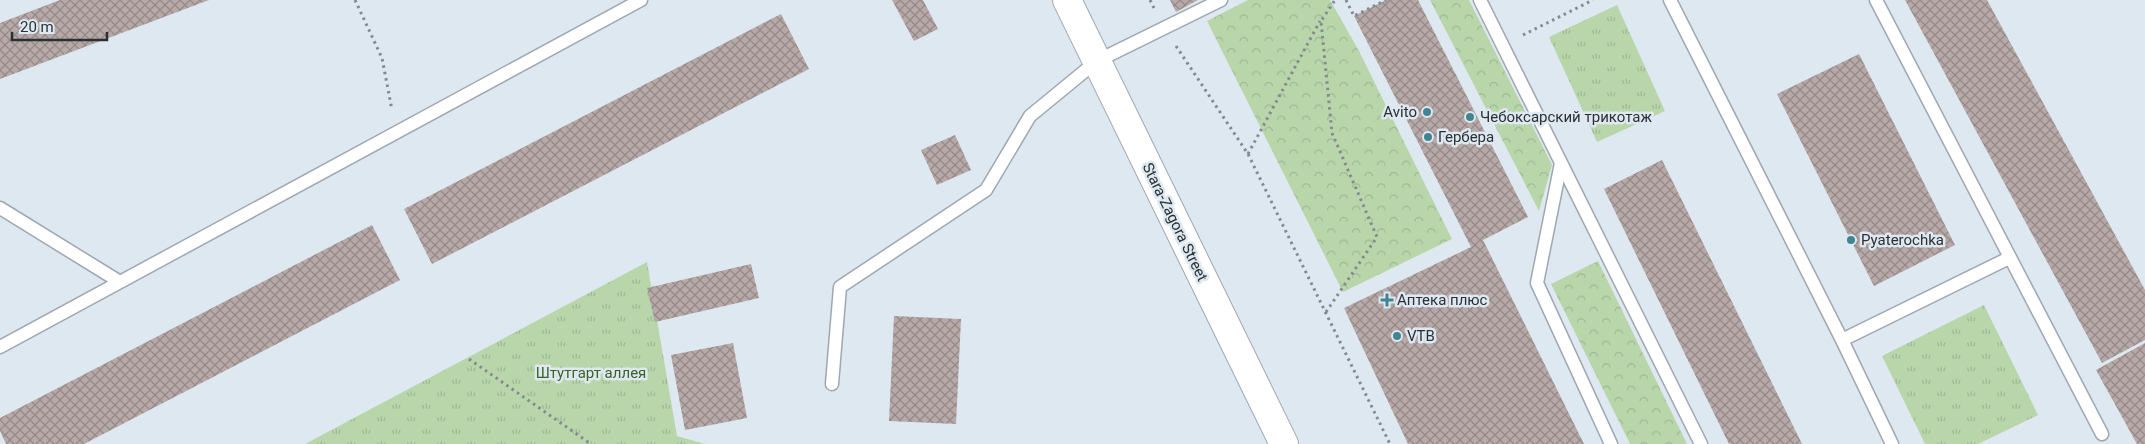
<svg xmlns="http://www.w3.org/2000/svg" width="2145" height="444" font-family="Roboto,sans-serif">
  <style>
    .forest { fill: url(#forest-crowns) }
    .park { fill: url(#park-tufts) }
    .building { fill: url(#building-cross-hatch) }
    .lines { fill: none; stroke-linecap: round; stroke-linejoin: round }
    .service-casing { stroke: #9fa7b1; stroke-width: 15 }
    .secondary-casing { stroke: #9fa7b1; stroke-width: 30 }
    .path { stroke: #838a90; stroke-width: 3; stroke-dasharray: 2.5 4; stroke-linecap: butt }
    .service { stroke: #fff; stroke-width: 12 }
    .secondary { stroke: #fff; stroke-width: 28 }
    .poi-dot { fill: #418593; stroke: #dee8f1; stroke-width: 2 }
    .labels { text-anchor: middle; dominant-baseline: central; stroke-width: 5; stroke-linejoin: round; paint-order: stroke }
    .poi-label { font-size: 15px; fill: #2c3034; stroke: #dee8f1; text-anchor: start }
    .street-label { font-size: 15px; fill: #2c3034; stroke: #dee8f1 }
    .park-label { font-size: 15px; fill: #3c6226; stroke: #dee8f1 }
  </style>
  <defs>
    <pattern id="forest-crowns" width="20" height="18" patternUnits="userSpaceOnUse" patternTransform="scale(1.25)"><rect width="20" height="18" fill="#b9d6ab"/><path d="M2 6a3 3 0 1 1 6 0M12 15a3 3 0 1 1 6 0" fill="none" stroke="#9fb894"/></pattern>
    <pattern id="park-tufts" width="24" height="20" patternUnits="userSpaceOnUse" patternTransform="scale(1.25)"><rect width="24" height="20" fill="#b9d6ab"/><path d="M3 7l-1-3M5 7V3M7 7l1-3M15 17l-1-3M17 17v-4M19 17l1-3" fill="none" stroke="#9fb894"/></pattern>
    <pattern id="building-cross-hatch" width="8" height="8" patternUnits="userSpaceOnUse" patternTransform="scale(1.25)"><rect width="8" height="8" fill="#b7a9a7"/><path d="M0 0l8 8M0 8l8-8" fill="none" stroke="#958a89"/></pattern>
  </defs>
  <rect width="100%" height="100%" fill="#dee8f1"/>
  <path class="forest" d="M 1248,0 L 1330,0 L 1359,51 L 1452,239 L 1343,292 L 1207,21 Z
    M 1430,0 L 1469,0 L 1552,165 L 1539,211 Z
    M 1598,261 L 1687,444 L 1630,444 L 1551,284 Z"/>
  <path class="park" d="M 1617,5 L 1665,111 L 1597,142 L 1549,37 Z
    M 647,262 L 677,436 L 705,444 L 305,444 Z
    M 1984,305 L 2038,415 L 1978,444 L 1925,444 L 1882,356 Z"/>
  <path class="building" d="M 60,0 L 209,0 L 0,79 L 0,23 Z
    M 892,0 L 923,0 L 938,29 L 914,41 Z
    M 1170,0 L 1198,0 L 1176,12 Z
    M 1386,0 L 1418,0 L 1528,217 L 1483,240 L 1584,444 L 1408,444 L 1344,308 L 1471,247 L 1354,16 Z
    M 1905,0 L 1987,0 L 2145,290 L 2145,340 L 2102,363 Z
    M 781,14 L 809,69 L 432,264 L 404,209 Z
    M 1859,54 L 1955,245 L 1874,286 L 1777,94 Z
    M 955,135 L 971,170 L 937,185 L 921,150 Z
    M 1662,160 L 1802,444 L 1729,444 L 1604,189 Z
    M 372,225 L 400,280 L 84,444 L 6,444 L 0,431 L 0,418 Z
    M 751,264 L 759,298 L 655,322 L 647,288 Z
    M 894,316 L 961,319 L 956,424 L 889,421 Z
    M 733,343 L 747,418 L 685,430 L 671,355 Z
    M 2145,343 L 2145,444 L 2137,444 L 2096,370 Z"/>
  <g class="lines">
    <g class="service-casing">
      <path id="service" d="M 1480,0 L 1701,444
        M 1670,0 L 1842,340 L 1892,444
        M 1876,0 L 2102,434
        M 1561,163 L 1537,283 L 1611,444
        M 0,208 L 120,282
        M 1842,340 L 2009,258
        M 0,347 L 641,0
        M 832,384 L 840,287 L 986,190 L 1030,116 L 1097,61 L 1221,0"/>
    </g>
    <g class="secondary-casing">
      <path id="secondary" d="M 1067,0 L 1284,444"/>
    </g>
    <path class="path" d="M 355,0 L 382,58 L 392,110
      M 1150,0 L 1154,8
      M 1346,0 L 1354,16 L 1386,0
      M 1523,35 L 1593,0
      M 1176,46 L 1248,154 L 1390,444
      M 1248,154 L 1320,21
      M 1326,312 L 1377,237 L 1332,133 L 1321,21 L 1335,0
      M 469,359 L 591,444"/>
    <use href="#service" class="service"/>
    <use href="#secondary" class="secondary"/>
  </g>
  <g class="poi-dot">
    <circle cx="1427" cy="112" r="5"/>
    <circle cx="1470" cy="117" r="5"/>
    <circle cx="1428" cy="137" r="5"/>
    <circle cx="1851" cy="240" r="5"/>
    <path d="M1384.5 292.5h5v5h5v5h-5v5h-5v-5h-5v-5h5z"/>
    <circle cx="1397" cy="336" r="5"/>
  </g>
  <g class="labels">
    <g class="poi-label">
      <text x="1417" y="112" text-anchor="end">Avito</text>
      <text x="1480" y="117">Чебоксарский трикотаж</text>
      <text x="1438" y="137">Гербера</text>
      <text x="1861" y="240">Pyaterochka</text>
      <text x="1397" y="300">Аптека плюс</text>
      <text x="1407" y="336">VTB</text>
    </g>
    <g class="street-label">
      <text transform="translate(1175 222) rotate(64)">Stara-Zagora Street</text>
    </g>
    <g class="park-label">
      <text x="591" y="373">Штутгарт аллея</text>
    </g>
  </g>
  <path d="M12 32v8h95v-8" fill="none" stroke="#2c3034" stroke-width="2.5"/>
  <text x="20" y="32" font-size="15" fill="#2c3034" stroke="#dee8f1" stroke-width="4" paint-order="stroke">20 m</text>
</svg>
